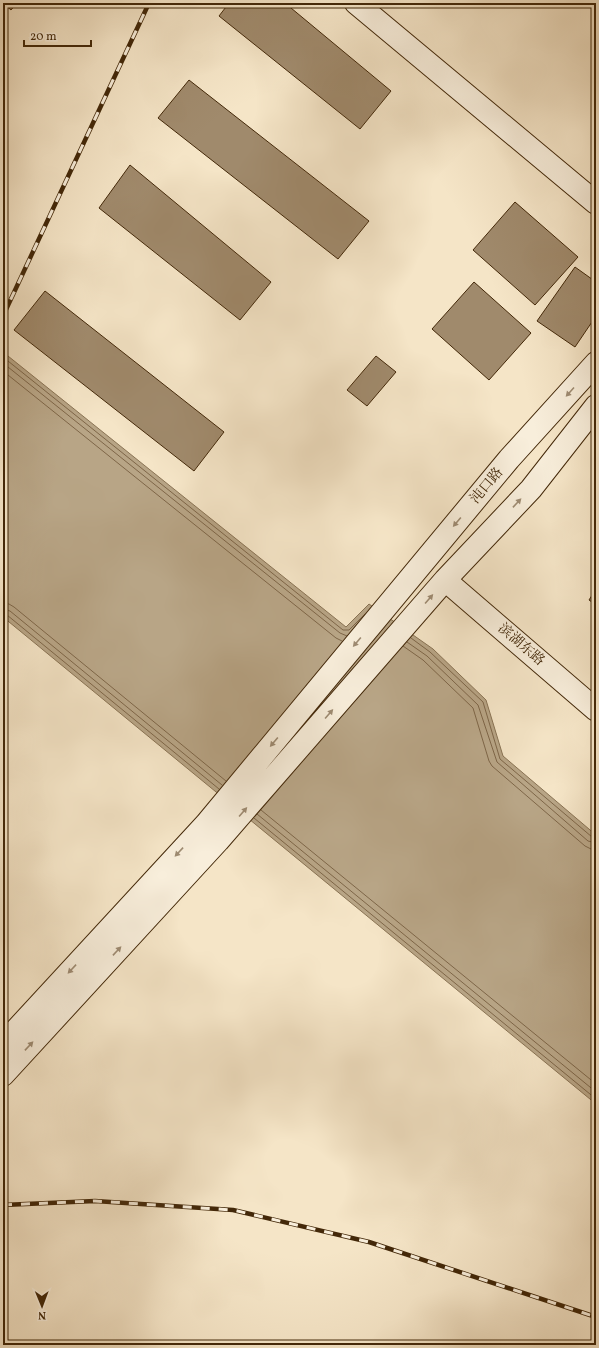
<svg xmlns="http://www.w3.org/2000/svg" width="599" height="1348" font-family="Vollkorn,'Noto Serif SC',serif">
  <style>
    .water { fill: #b8a586; stroke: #897354 }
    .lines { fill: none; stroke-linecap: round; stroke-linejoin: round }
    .shore { stroke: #7e6648; stroke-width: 1 }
    .building { fill: #a08a6c; stroke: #432809 }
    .secondary-casing { stroke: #432809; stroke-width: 24 }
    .secondary { stroke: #f8eedb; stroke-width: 22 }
    .rail-casing { stroke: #432809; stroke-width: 4.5 }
    .rail { stroke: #f8eedb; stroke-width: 3; stroke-dasharray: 9; stroke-linecap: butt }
    .oneway { fill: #9e8b72 }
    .labels { text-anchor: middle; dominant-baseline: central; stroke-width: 3; stroke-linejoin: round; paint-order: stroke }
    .street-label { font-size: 14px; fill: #432809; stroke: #f8eedb }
  </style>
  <rect width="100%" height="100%" fill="#f5e5c7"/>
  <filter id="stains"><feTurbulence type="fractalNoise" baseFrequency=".005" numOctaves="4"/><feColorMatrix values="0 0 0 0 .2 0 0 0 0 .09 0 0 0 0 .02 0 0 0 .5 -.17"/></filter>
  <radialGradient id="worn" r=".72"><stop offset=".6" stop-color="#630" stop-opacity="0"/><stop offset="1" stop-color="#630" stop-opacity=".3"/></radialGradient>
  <path class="water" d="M 3,352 L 346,627 L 369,604 L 433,649 L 486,700 L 503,756 L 596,835 L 596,1104 L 3,617 Z"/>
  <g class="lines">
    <path class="shore" d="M 3,357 L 343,630 L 349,630 L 365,614
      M 3,363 L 340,633 L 347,636
      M 3,371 L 336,638 L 342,641
      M 3,603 L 9,604 L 14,607 L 226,781
      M 3,609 L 10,611 L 222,785
      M 3,614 L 7,615 L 219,789
      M 411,638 L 430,652 L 483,702 L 500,759 L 592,837 L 596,838
      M 407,642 L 427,656 L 478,705 L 497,762 L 588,841 L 596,843
      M 403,646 L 423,660 L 473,708 L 489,761 L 492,766 L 585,846 L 591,849 L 596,849
      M 261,810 L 596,1084
      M 257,814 L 596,1092
      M 254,818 L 596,1099"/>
  </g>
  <path class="building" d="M 3,3 L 17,3 L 11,10 Z
    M 229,3 L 285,3 L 391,91 L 360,129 L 219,16 Z
    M 189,80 L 369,221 L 338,259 L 158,118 Z
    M 130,165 L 271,282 L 240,320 L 99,208 Z
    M 515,202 L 578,257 L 535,305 L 473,250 Z
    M 575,267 L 596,282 L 596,316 L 575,347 L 537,321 Z
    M 474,282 L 531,333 L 489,380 L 432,329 Z
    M 45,291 L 224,432 L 194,471 L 14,330 Z
    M 376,356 L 396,372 L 367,406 L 347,390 Z
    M 596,589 L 596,605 L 589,600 Z"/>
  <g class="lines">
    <g class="secondary-casing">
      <path id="secondary" d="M 356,3 L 596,203
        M 445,580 L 596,710
        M 3,1044 L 206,824 L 509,459 L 596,363
        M 3,1075 L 218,841 L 445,580 L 531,489 L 596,406"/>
    </g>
    <use href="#secondary" class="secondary"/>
    <g class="rail-casing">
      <path id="rail" d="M 3,316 L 149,3
        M 3,1205 L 95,1201 L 233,1210 L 369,1242 L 596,1317"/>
    </g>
    <use href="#rail" class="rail"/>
  </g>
  <defs><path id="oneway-solid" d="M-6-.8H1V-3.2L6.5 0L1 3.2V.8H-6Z"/></defs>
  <g class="oneway">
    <use href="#oneway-solid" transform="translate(570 392) rotate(132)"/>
    <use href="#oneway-solid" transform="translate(517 503) rotate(-47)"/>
    <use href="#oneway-solid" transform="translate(457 522) rotate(130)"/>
    <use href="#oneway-solid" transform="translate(429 599) rotate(-49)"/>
    <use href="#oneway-solid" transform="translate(357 642) rotate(130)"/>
    <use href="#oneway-solid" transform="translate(329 714) rotate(-49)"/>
    <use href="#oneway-solid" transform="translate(274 742) rotate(130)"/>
    <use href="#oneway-solid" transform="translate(243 812) rotate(-49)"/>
    <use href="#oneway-solid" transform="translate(179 852) rotate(133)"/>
    <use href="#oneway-solid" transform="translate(117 951) rotate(-47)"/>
    <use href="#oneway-solid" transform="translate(72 969) rotate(133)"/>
    <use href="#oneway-solid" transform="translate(29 1046) rotate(-47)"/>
  </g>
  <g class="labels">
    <g class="street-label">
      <text transform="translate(487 486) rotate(-50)">沌口路</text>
      <text transform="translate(521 645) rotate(41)">滨湖东路</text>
    </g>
  </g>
  <rect width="599" height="1348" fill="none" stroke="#f5e5c7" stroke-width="16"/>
  <rect x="4" y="4" width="591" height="1340" fill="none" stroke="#432809" stroke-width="2"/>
  <rect x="8" y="8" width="583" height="1332" fill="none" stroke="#432809"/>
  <g transform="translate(42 1306) rotate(179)" stroke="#f8eedb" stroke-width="3" paint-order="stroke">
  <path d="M0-3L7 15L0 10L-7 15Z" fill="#432809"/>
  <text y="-6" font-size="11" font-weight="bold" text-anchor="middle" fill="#432809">N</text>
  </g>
  <path d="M24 40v6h67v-6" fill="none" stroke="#432809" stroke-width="2"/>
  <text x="30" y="40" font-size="12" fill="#432809" stroke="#f8eedb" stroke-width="3" paint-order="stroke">20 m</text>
  <rect width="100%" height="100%" filter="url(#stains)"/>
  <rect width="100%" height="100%" fill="url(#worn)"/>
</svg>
